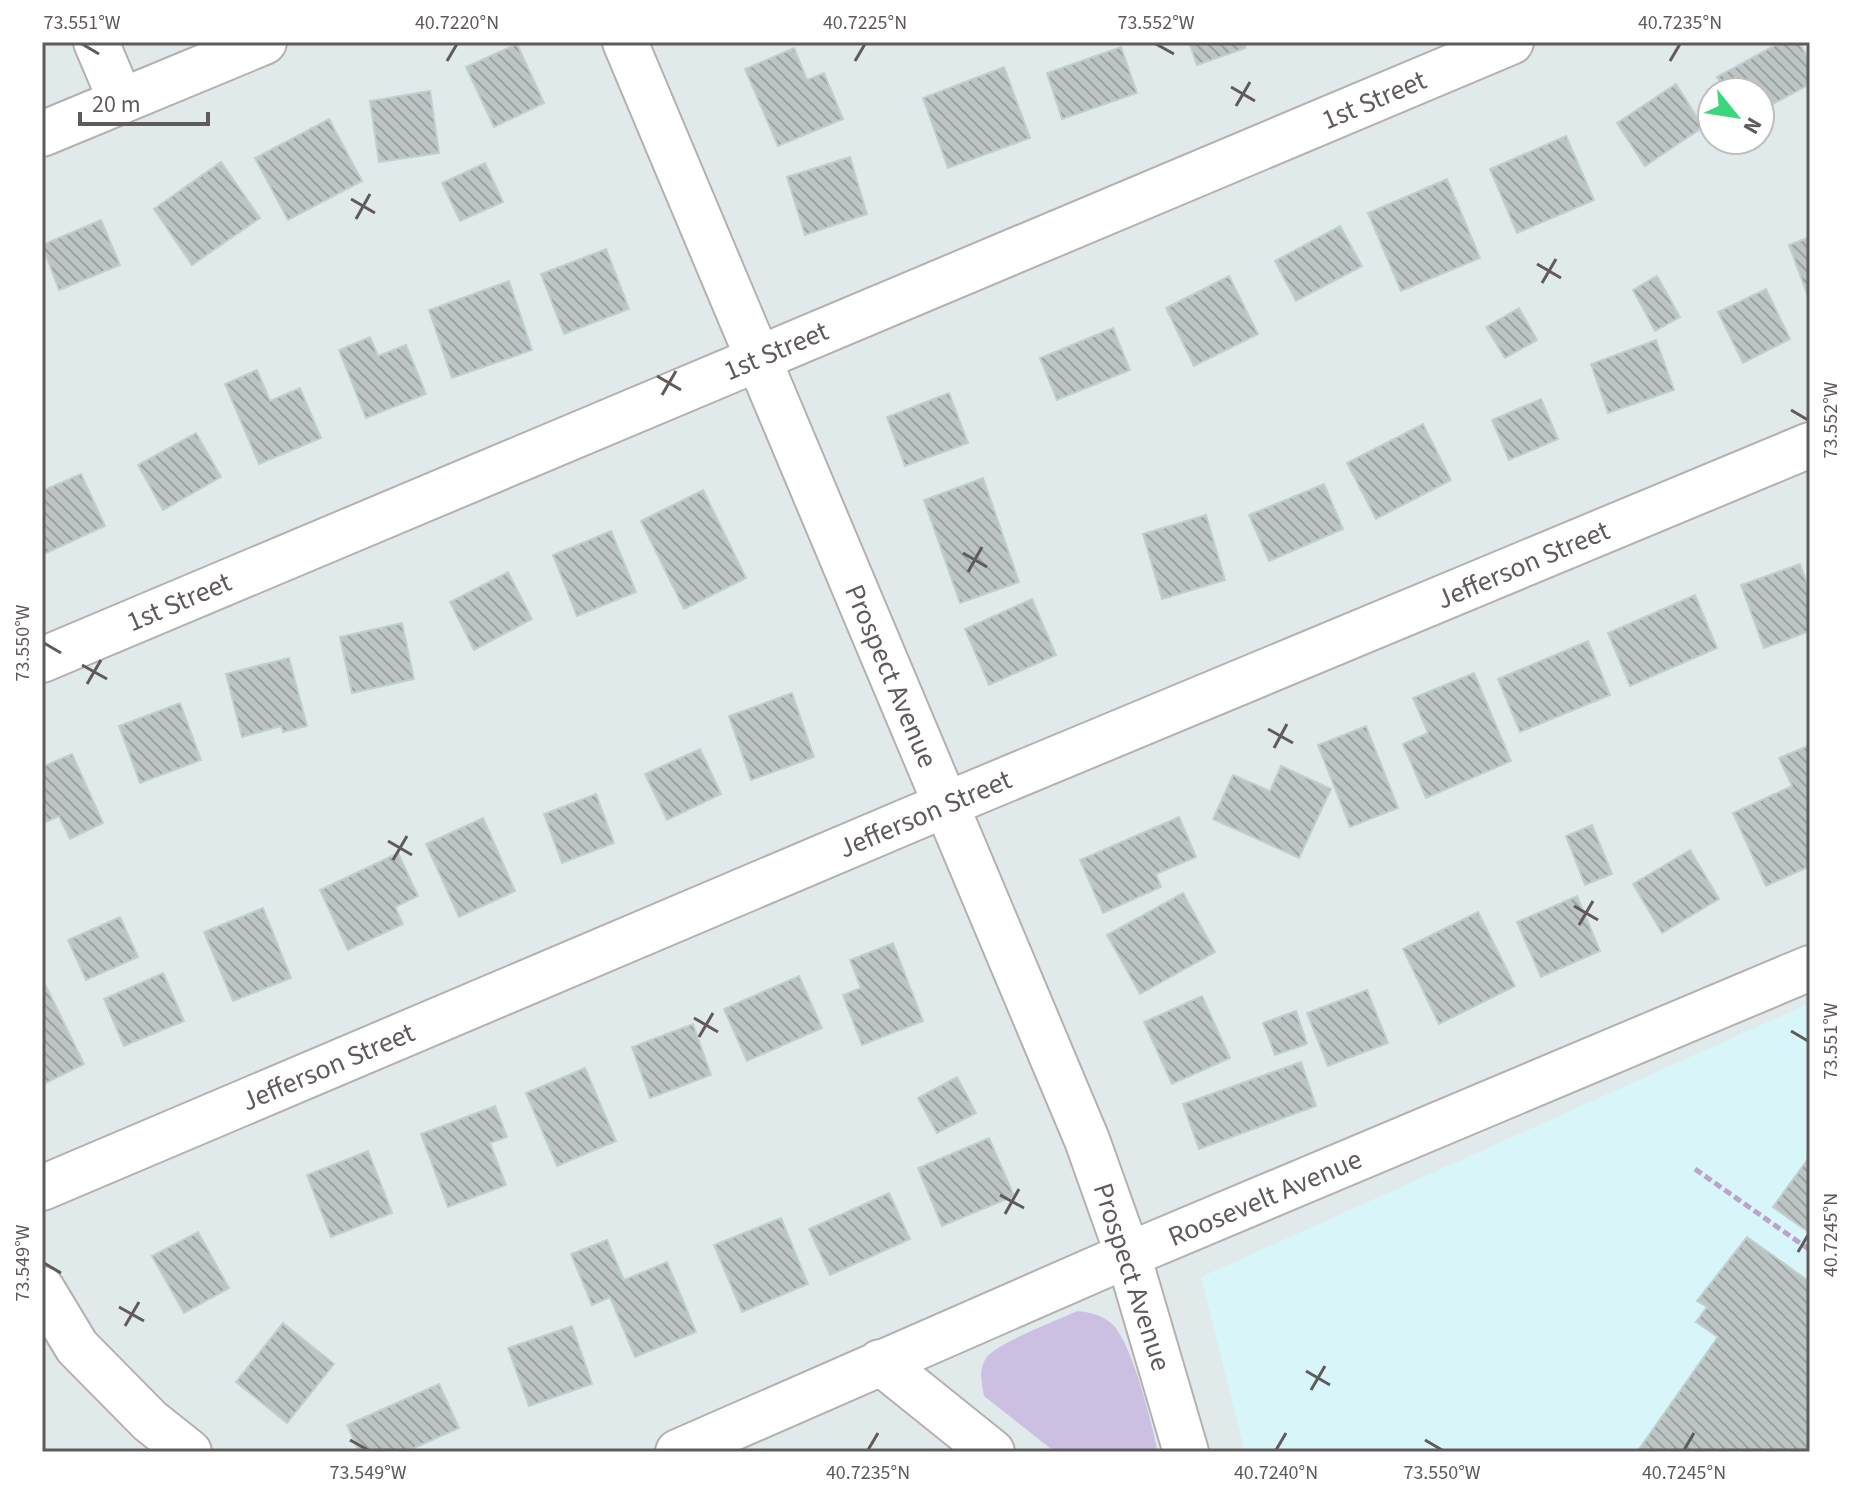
<svg xmlns="http://www.w3.org/2000/svg" width="1852" height="1494" font-family="'Source Sans 3',sans-serif">
  <style>
    .commercial { fill: #d8f6fa }
    .green { fill: #cbc0e1 }
    .building { fill: url(#building-back-hatch); stroke: #c0cfcf; stroke-width: 2 }
    .lines { fill: none; stroke-linecap: round; stroke-linejoin: round }
    .minor-casing { stroke: #b6afb0; stroke-width: 48 }
    .path { stroke: #bba2cc; stroke-width: 5; stroke-dasharray: 8 4; stroke-linecap: butt }
    .minor { stroke: #fff; stroke-width: 44 }
    .ticks { fill: none; stroke: #615a5b; stroke-width: 3 }
    .labels { text-anchor: middle; dominant-baseline: central; stroke-width: 6; stroke-linejoin: round; paint-order: stroke }
    .street-label { font-size: 28px; fill: #615a5b; stroke: #fff }
    .neatline { fill: none; stroke: #615a5b; stroke-width: 3 }
    .ticks-label { font-size: 20px; text-anchor: middle; fill: #615a5b }
  </style>
  <defs>
    <pattern id="building-back-hatch" width="6" height="6" patternUnits="userSpaceOnUse" patternTransform="scale(2)"><rect width="6" height="6" fill="#bcc4c4"/><path d="M-1 5l2 2M0 0l6 6M5-1l2 2" fill="none" stroke="#9ca2a2"/></pattern>
  </defs>
  <rect width="100%" height="100%" fill="#e1eaeb"/>
  <path class="commercial" d="M 1810,1003 L 1810,1452 L 1245,1452 L 1201,1277 Z"/>
  <path class="green" d="M 1077,1311 C 1090,1312 1102,1315 1112,1324 C 1132,1342 1152,1424 1158,1452 L 1055,1452 L 984,1396 C 982,1384 978,1370 986,1358 C 998,1342 1057,1321 1077,1311 Z"/>
  <path class="building" d="M 1189,42 L 1244,42 L 1246,48 L 1197,65 Z
    M 1781,42 L 1799,42 L 1810,62 L 1810,84 L 1760,111 L 1760,92 L 1726,92 L 1717,77 Z
    M 517,44 L 544,103 L 494,127 L 466,67 Z
    M 1121,47 L 1137,93 L 1062,119 L 1047,73 Z
    M 794,48 L 807,80 L 824,73 L 843,119 L 778,146 L 745,69 Z
    M 1004,67 L 1030,138 L 948,168 L 923,98 Z
    M 1676,84 L 1703,127 L 1645,166 L 1617,123 Z
    M 430,91 L 439,153 L 379,162 L 370,101 Z
    M 329,119 L 362,181 L 288,220 L 255,158 Z
    M 1566,136 L 1594,200 L 1517,233 L 1490,169 Z
    M 850,157 L 867,214 L 805,235 L 787,177 Z
    M 221,162 L 260,218 L 192,265 L 154,209 Z
    M 485,163 L 503,202 L 460,221 L 442,183 Z
    M 1447,179 L 1480,258 L 1401,291 L 1368,213 Z
    M 101,220 L 120,265 L 59,290 L 42,245 Z
    M 1340,226 L 1362,266 L 1296,301 L 1275,261 Z
    M 1810,237 L 1810,302 L 1789,245 Z
    M 606,249 L 629,309 L 564,334 L 541,274 Z
    M 1229,276 L 1258,334 L 1194,366 L 1166,308 Z
    M 1657,276 L 1680,317 L 1655,331 L 1633,290 Z
    M 509,281 L 532,350 L 452,378 L 429,310 Z
    M 1766,289 L 1790,339 L 1743,363 L 1718,312 Z
    M 1519,308 L 1537,340 L 1505,358 L 1486,327 Z
    M 1113,328 L 1130,370 L 1057,400 L 1040,358 Z
    M 370,337 L 378,356 L 406,345 L 426,394 L 366,418 L 339,350 Z
    M 1656,340 L 1674,390 L 1608,413 L 1591,364 Z
    M 257,370 L 270,401 L 300,388 L 321,438 L 259,464 L 225,384 Z
    M 949,393 L 968,443 L 905,466 L 887,417 Z
    M 1541,399 L 1558,439 L 1509,460 L 1492,420 Z
    M 1423,424 L 1451,480 L 1376,519 L 1347,463 Z
    M 196,433 L 221,477 L 163,510 L 138,465 Z
    M 81,474 L 105,526 L 44,554 L 42,491 Z
    M 983,478 L 1019,582 L 960,603 L 924,500 Z
    M 1324,484 L 1343,529 L 1269,561 L 1249,515 Z
    M 703,490 L 746,578 L 684,609 L 641,521 Z
    M 1206,515 L 1225,580 L 1162,599 L 1143,534 Z
    M 611,531 L 636,592 L 577,616 L 553,555 Z
    M 1800,564 L 1810,592 L 1810,631 L 1764,648 L 1741,585 Z
    M 508,572 L 532,619 L 474,650 L 450,602 Z
    M 1695,595 L 1717,648 L 1630,686 L 1608,633 Z
    M 1032,599 L 1056,655 L 989,685 L 965,629 Z
    M 402,623 L 414,679 L 352,693 L 340,637 Z
    M 1588,641 L 1610,695 L 1520,732 L 1498,679 Z
    M 289,658 L 307,726 L 283,732 L 281,726 L 242,737 L 226,674 Z
    M 1474,673 L 1511,761 L 1426,798 L 1403,744 L 1428,733 L 1413,698 Z
    M 792,693 L 814,757 L 751,780 L 729,716 Z
    M 180,703 L 201,760 L 140,783 L 119,726 Z
    M 1366,726 L 1398,808 L 1350,827 L 1318,745 Z
    M 1810,745 L 1810,866 L 1766,886 L 1733,813 L 1792,786 L 1779,758 Z
    M 700,749 L 721,794 L 667,820 L 645,774 Z
    M 72,754 L 103,823 L 70,839 L 59,816 L 42,824 L 42,767 Z
    M 1281,766 L 1331,789 L 1299,858 L 1213,819 L 1233,775 L 1270,791 Z
    M 596,794 L 614,843 L 562,863 L 544,814 Z
    M 1179,817 L 1196,857 L 1156,874 L 1161,887 L 1103,913 L 1080,860 Z
    M 483,818 L 515,891 L 459,917 L 426,844 Z
    M 1592,825 L 1612,874 L 1585,885 L 1566,836 Z
    M 1690,850 L 1719,899 L 1662,933 L 1633,884 Z
    M 398,853 L 418,896 L 395,907 L 403,924 L 348,950 L 320,890 Z
    M 1183,893 L 1215,952 L 1140,994 L 1107,935 Z
    M 1577,896 L 1600,951 L 1541,977 L 1517,922 Z
    M 263,908 L 291,978 L 233,1001 L 204,932 Z
    M 1478,912 L 1515,986 L 1439,1024 L 1403,949 Z
    M 120,917 L 138,957 L 86,980 L 68,940 Z
    M 893,943 L 923,1021 L 862,1045 L 843,995 L 861,988 L 850,960 Z
    M 163,973 L 184,1021 L 124,1046 L 104,999 Z
    M 799,976 L 822,1028 L 747,1061 L 724,1009 Z
    M 42,978 L 84,1064 L 42,1085 Z
    M 1367,990 L 1388,1043 L 1328,1066 L 1307,1013 Z
    M 1202,996 L 1230,1058 L 1172,1084 L 1144,1022 Z
    M 1296,1011 L 1307,1044 L 1275,1055 L 1263,1023 Z
    M 693,1024 L 711,1075 L 650,1098 L 632,1047 Z
    M 1301,1062 L 1316,1106 L 1199,1149 L 1183,1104 Z
    M 585,1068 L 616,1141 L 557,1166 L 526,1093 Z
    M 957,1077 L 976,1113 L 937,1133 L 918,1098 Z
    M 495,1106 L 507,1137 L 490,1143 L 506,1185 L 448,1207 L 421,1134 Z
    M 989,1138 L 1014,1196 L 942,1226 L 918,1168 Z
    M 368,1151 L 392,1213 L 331,1237 L 307,1175 Z
    M 1810,1156 L 1810,1233 L 1773,1207 Z
    M 889,1193 L 910,1239 L 830,1275 L 809,1229 Z
    M 781,1218 L 808,1284 L 742,1312 L 714,1245 Z
    M 198,1232 L 229,1288 L 184,1313 L 152,1256 Z
    M 1747,1237 L 1810,1282 L 1810,1452 L 1637,1452 L 1718,1337 L 1696,1322 L 1707,1307 L 1697,1301 Z
    M 607,1240 L 624,1280 L 667,1262 L 696,1332 L 635,1357 L 610,1297 L 592,1305 L 571,1254 Z
    M 283,1323 L 334,1364 L 287,1423 L 236,1382 Z
    M 572,1326 L 592,1384 L 529,1406 L 508,1348 Z
    M 439,1384 L 459,1428 L 405,1452 L 359,1452 L 347,1425 Z"/>
  <g class="lines">
    <g class="minor-casing">
      <path id="minor" d="M 96,42 L 121,101
        M 625,42 L 1087,1140 L 1128,1255 L 1186,1452
        M 42,134 L 264,42
        M 42,660 L 1511,42
        M 42,1188 L 945,805 L 1810,445
        M 42,1289 L 77,1347 L 150,1421 L 189,1452
        M 880,1362 L 992,1452
        M 678,1452 L 1128,1255 L 1810,968"/>
    </g>
    <path class="path" d="M 1695,1169 L 1810,1250"/>
    <use href="#minor" class="minor"/>
  </g>
  <path class="ticks" d="M 82,44 L 99,54M 1156,44 L 1174,54M 447,61 L 457,44M 855,61 L 865,44M 1670,61 L 1680,44M 1231,87 L 1255,101M 1236,106 L 1250,82M 351,199 L 375,213M 356,219 L 370,194M 1537,264 L 1561,278M 1542,283 L 1556,259M 657,376 L 681,390M 662,395 L 676,371M 1791,410 L 1808,420M 963,553 L 987,567M 968,572 L 982,547M 44,643 L 61,653M 82,665 L 107,679M 87,684 L 101,660M 1268,729 L 1293,743M 1274,748 L 1287,724M 388,841 L 412,855M 393,860 L 407,836M 1574,906 L 1598,920M 1579,925 L 1593,901M 694,1018 L 718,1032M 1791,1031 L 1808,1041M 699,1037 L 713,1013M 1000,1195 L 1024,1208M 1005,1214 L 1019,1189M 1798,1252 L 1808,1235M 44,1263 L 61,1273M 119,1307 L 144,1321M 125,1326 L 139,1302M 1306,1371 L 1330,1385M 1311,1390 L 1325,1366M 350,1440 L 368,1450M 1425,1440 L 1442,1450M 868,1450 L 878,1433M 1276,1450 L 1286,1433M 1684,1450 L 1694,1433"/>
  <g class="labels">
    <g class="street-label">
      <text transform="translate(1374 100) rotate(-23)">1st Street</text>
      <text transform="translate(776 351) rotate(-23)">1st Street</text>
      <text transform="translate(1523 565) rotate(-23)">Jefferson Street</text>
      <text transform="translate(179 602) rotate(-23)">1st Street</text>
      <text transform="translate(891 676) rotate(67)">Prospect Avenue</text>
      <text transform="translate(925 814) rotate(-23)">Jefferson Street</text>
      <text transform="translate(328 1067) rotate(-23)">Jefferson Street</text>
      <text transform="translate(1265 1198) rotate(-23)">Roosevelt Avenue</text>
      <text transform="translate(1132 1277) rotate(72)">Prospect Avenue</text>
    </g>
  </g>
  <rect width="1852" height="1494" fill="none" stroke="#ffffff" stroke-width="88"/>
  <g transform="translate(1736 116) rotate(120)"><circle r="38" fill="#ffffff" stroke="#c0bdbd" stroke-width="2"/>
  <path d="M0-6L14 30L0 20L-14 30Z" fill="#3cd67b"/>
  <text y="-12" font-size="22" font-weight="bold" text-anchor="middle" fill="#615a5b">N</text>
  </g>
  <path d="M80 112v12h128v-12" fill="none" stroke="#615a5b" stroke-width="4"/>
  <text x="92" y="112" font-size="24" fill="#615a5b" stroke="#ffffff" stroke-width="6" paint-order="stroke">20 m</text>
  <rect x="44" y="44" width="1764" height="1406" class="neatline"/>
  <g class="ticks-label">
    <text x="82" y="29">73.551°W</text>
    <text x="457" y="29">40.7220°N</text>
    <text x="865" y="29">40.7225°N</text>
    <text x="1156" y="29">73.552°W</text>
    <text x="1680" y="29">40.7235°N</text>
    <text transform="translate(1830 420) rotate(-90)" y="7">73.552°W</text>
    <text transform="translate(22 643) rotate(-90)" y="7">73.550°W</text>
    <text transform="translate(1830 1041) rotate(-90)" y="7">73.551°W</text>
    <text transform="translate(1830 1235) rotate(-90)" y="7">40.7245°N</text>
    <text transform="translate(22 1263) rotate(-90)" y="7">73.549°W</text>
    <text x="368" y="1479">73.549°W</text>
    <text x="868" y="1479">40.7235°N</text>
    <text x="1276" y="1479">40.7240°N</text>
    <text x="1442" y="1479">73.550°W</text>
    <text x="1684" y="1479">40.7245°N</text>
  </g>
</svg>
